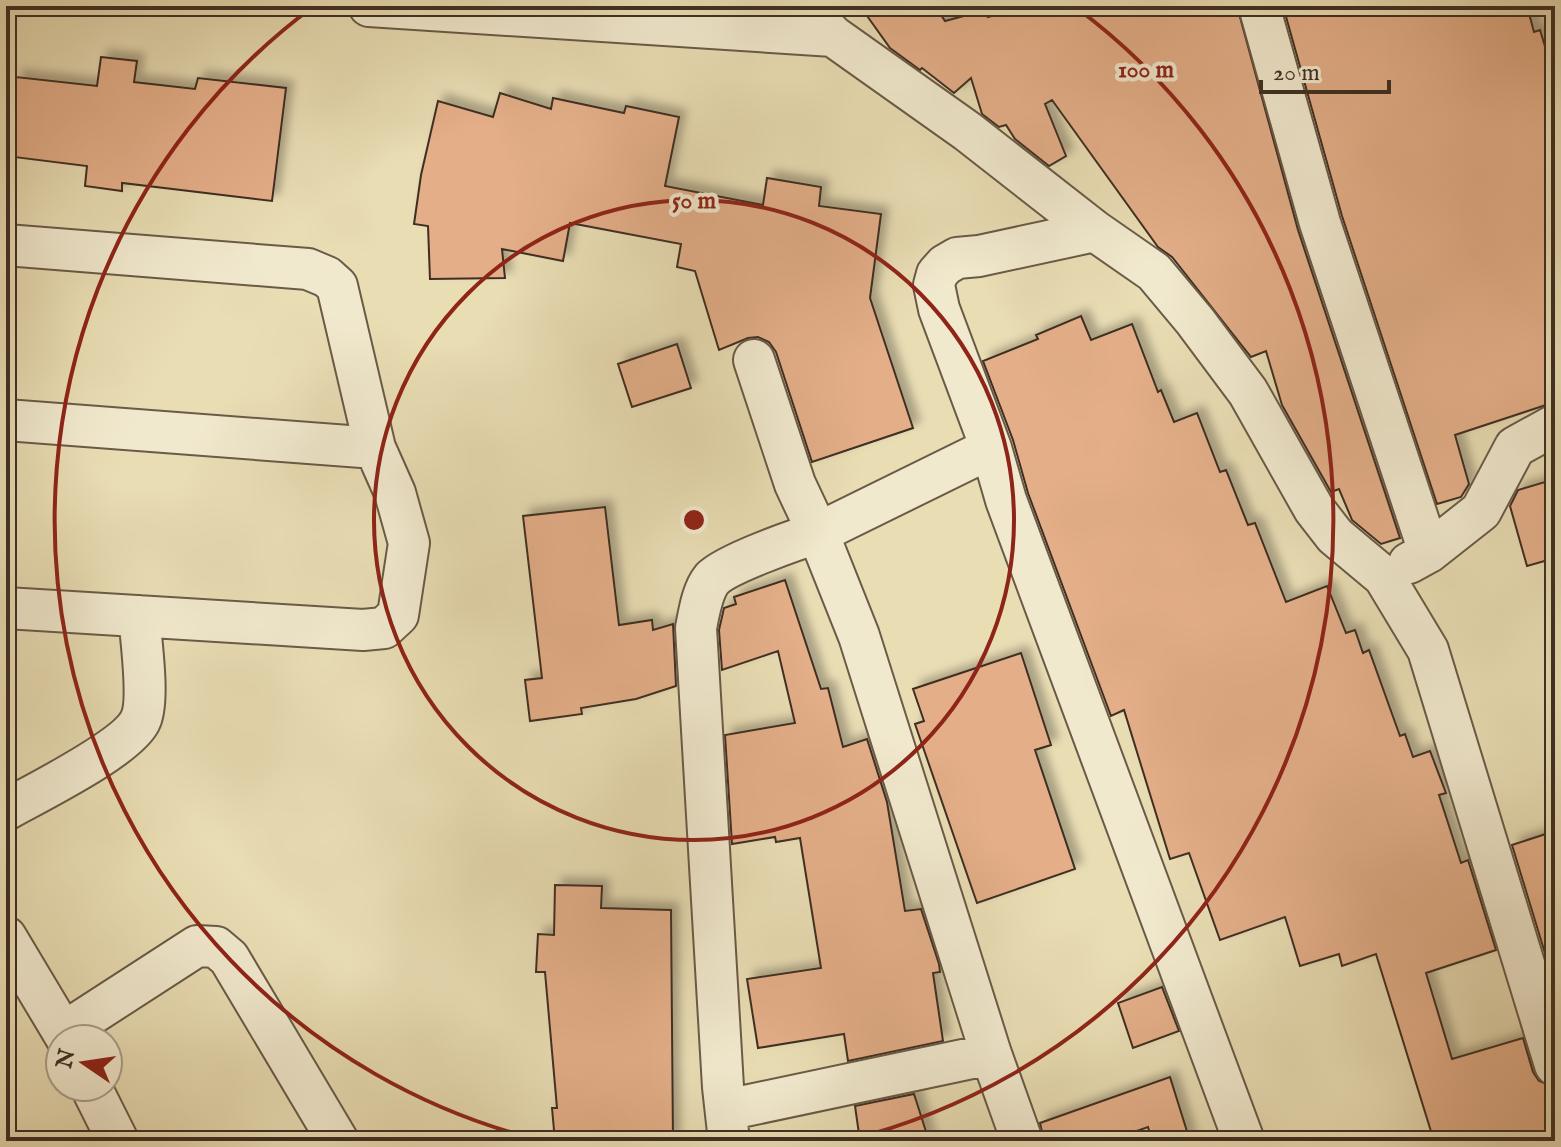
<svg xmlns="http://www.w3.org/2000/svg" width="1561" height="1147" font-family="'IM FELL English',serif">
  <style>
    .building { fill: #e3ae88; stroke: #3f2f23; stroke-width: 2; filter: url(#shadow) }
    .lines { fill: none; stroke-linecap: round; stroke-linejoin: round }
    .street-casing { stroke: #6a5a47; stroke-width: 44 }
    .street { stroke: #f1e9ce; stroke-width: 40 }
    .ring { fill: none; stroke: #8f2418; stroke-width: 4 }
    .centre { fill: #8f2418; stroke: #f1e9ce; stroke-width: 4 }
    .ring-label { font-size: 24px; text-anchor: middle; font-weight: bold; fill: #8f2418; stroke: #f1e9ce; stroke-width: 8; stroke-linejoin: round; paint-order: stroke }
  </style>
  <defs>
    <filter id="shadow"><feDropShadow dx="7" dy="-7" stdDeviation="4" flood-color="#0004"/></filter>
  </defs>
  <rect width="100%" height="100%" fill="#e9ddb4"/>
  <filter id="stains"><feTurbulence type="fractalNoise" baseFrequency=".0025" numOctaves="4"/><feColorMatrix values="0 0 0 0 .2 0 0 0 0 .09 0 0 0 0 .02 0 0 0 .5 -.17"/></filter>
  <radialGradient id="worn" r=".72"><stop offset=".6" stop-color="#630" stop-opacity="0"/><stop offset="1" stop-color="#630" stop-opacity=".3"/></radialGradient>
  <path class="building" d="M 860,6 L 897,6 L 909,16 L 923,6 L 935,6 L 945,21 L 986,10 L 988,17 L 1028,6 L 1237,6 L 1298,230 L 1400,538 L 1381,544 L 1352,520 L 1339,489 L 1331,492 L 1282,405 L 1266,351 L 1251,357 L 1172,257 L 1158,247 L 1052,100 L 1045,104 L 1066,156 L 1049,166 L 1015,139 L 1006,125 L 999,127 L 982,114 L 971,78 L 954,93 L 922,68 L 920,70 L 890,48 Z
    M 1283,6 L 1527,6 L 1534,32 L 1540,30 L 1555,79 L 1555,402 L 1455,435 L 1469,484 L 1461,497 L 1437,504 L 1342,216 Z
    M 101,57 L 137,61 L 134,82 L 195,89 L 198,78 L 286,88 L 272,201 L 122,183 L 122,191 L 85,186 L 87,166 L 6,156 L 16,77 L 97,86 Z
    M 500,93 L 551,109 L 553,98 L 624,113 L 626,106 L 679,117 L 665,186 L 763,205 L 767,178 L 821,187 L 819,206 L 881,214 L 870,298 L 913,428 L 812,462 L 776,352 L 769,342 L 758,337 L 748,338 L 719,350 L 695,271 L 677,267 L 681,244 L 570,223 L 563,261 L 502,249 L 505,278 L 430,279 L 428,226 L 414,224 L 421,175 L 438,101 L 493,117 Z
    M 1081,316 L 1091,340 L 1132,324 L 1158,392 L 1161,390 L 1174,422 L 1197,413 L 1220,472 L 1226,470 L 1248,525 L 1255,523 L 1286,602 L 1327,586 L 1346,633 L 1355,630 L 1363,653 L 1369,650 L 1400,736 L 1405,734 L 1413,757 L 1430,751 L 1446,793 L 1439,795 L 1461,863 L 1468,860 L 1496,950 L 1426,973 L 1452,1059 L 1523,1038 L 1533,1072 L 1539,1081 L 1555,1087 L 1555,1141 L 1434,1141 L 1376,954 L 1342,966 L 1339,954 L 1300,966 L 1285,917 L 1220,940 L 1189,853 L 1170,859 L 1124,710 L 1111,716 L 1028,493 L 1013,440 L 983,361 L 1038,339 L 1036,335 Z
    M 677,344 L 691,388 L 632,407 L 618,364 Z
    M 1555,479 L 1555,558 L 1527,566 L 1510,506 L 1518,490 Z
    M 605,507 L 619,625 L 652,620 L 653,630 L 673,624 L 676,686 L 636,699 L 581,708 L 582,714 L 530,721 L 525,680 L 542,678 L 523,516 Z
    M 785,580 L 821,689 L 828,688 L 843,747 L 867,739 L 887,802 L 905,911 L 921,909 L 939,964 L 940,972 L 933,973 L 943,1041 L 848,1061 L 844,1034 L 758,1048 L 747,979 L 821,968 L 800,838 L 776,842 L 775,837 L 732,844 L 725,735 L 795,723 L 778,651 L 722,670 L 719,630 L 724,608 L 736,604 L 734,597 Z
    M 1021,653 L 1051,745 L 1035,750 L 1075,869 L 977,903 L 915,724 L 924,721 L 913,689 Z
    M 1555,831 L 1555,986 L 1512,845 Z
    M 555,885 L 602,886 L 601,908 L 671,910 L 673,1141 L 555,1141 L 552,1108 L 557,1108 L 545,972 L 536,972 L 538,934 L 554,935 Z
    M 1162,987 L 1179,1031 L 1133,1048 L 1118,1003 Z
    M 1170,1077 L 1190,1141 L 1152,1141 L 1148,1127 L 1108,1141 L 1044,1141 L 1040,1123 Z
    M 914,1094 L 929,1141 L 860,1141 L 855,1106 Z"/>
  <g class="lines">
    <g class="street-casing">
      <path id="street" d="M 369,6 L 833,36
        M 803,6 L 833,36 L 967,131 L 1095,231 L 1154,272 L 1195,321 L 1248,392 L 1314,509 L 1335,536 L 1384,577 L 1428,650 L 1555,1065
        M 1259,6 L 1320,223 L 1429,552
        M 6,245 L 308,269 L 327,277 L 337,286 L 375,448 L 395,493 L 409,543 L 398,615 L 384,628 L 363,630 L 6,608
        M 754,360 L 795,484 L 818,533 L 991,448 L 939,309 L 934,285 L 937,274 L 945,265 L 957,258 L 979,256 L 1095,231
        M 6,420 L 375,448
        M 991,448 L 1006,500 L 1244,1141
        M 1409,563 L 1429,552 L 1481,511 L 1515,447 L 1555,425
        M 6,810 C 36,793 126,749 140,721 C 150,702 141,640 139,616
        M 6,937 L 67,1039
        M 64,1032 L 197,946 L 216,947 L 229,958 L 338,1141
        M 91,1087 L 118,1141
        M 726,1110 L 991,1054
        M 729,1141 L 723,1087 L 696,628 C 699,613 702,591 712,579 C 726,564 797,539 818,533 L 859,636 L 991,1054 L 1022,1141"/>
    </g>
    <use href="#street" class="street"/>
  </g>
  <g class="ring">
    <circle cx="694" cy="520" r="320"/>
    <path d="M539 1140A639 639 0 0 1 314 6M1074 6A639 639 0 0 1 849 1140"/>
  </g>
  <circle cx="694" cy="520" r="12" class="centre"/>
  <g class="ring-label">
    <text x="1146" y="77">100 m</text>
    <text x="694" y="208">50 m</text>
  </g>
  <rect width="1561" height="1147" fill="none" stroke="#e9ddb4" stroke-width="32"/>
  <rect x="8" y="8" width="1545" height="1131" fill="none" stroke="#3f2f23" stroke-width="4"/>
  <rect x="16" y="16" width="1529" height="1115" fill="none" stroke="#3f2f23" stroke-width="2"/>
  <g transform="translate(84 1063) rotate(283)"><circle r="38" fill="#f1e9ce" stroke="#aa9f8a" stroke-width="2"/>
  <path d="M0-6L14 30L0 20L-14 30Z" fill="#8f2418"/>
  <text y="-12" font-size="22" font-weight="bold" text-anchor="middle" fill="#3f2f23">N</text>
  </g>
  <path d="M1261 80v12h128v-12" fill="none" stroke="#3f2f23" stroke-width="4"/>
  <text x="1273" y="80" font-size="24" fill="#3f2f23" stroke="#f1e9ce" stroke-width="6" paint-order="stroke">20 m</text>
  <rect width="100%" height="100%" filter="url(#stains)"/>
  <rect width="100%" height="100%" fill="url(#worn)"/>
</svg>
